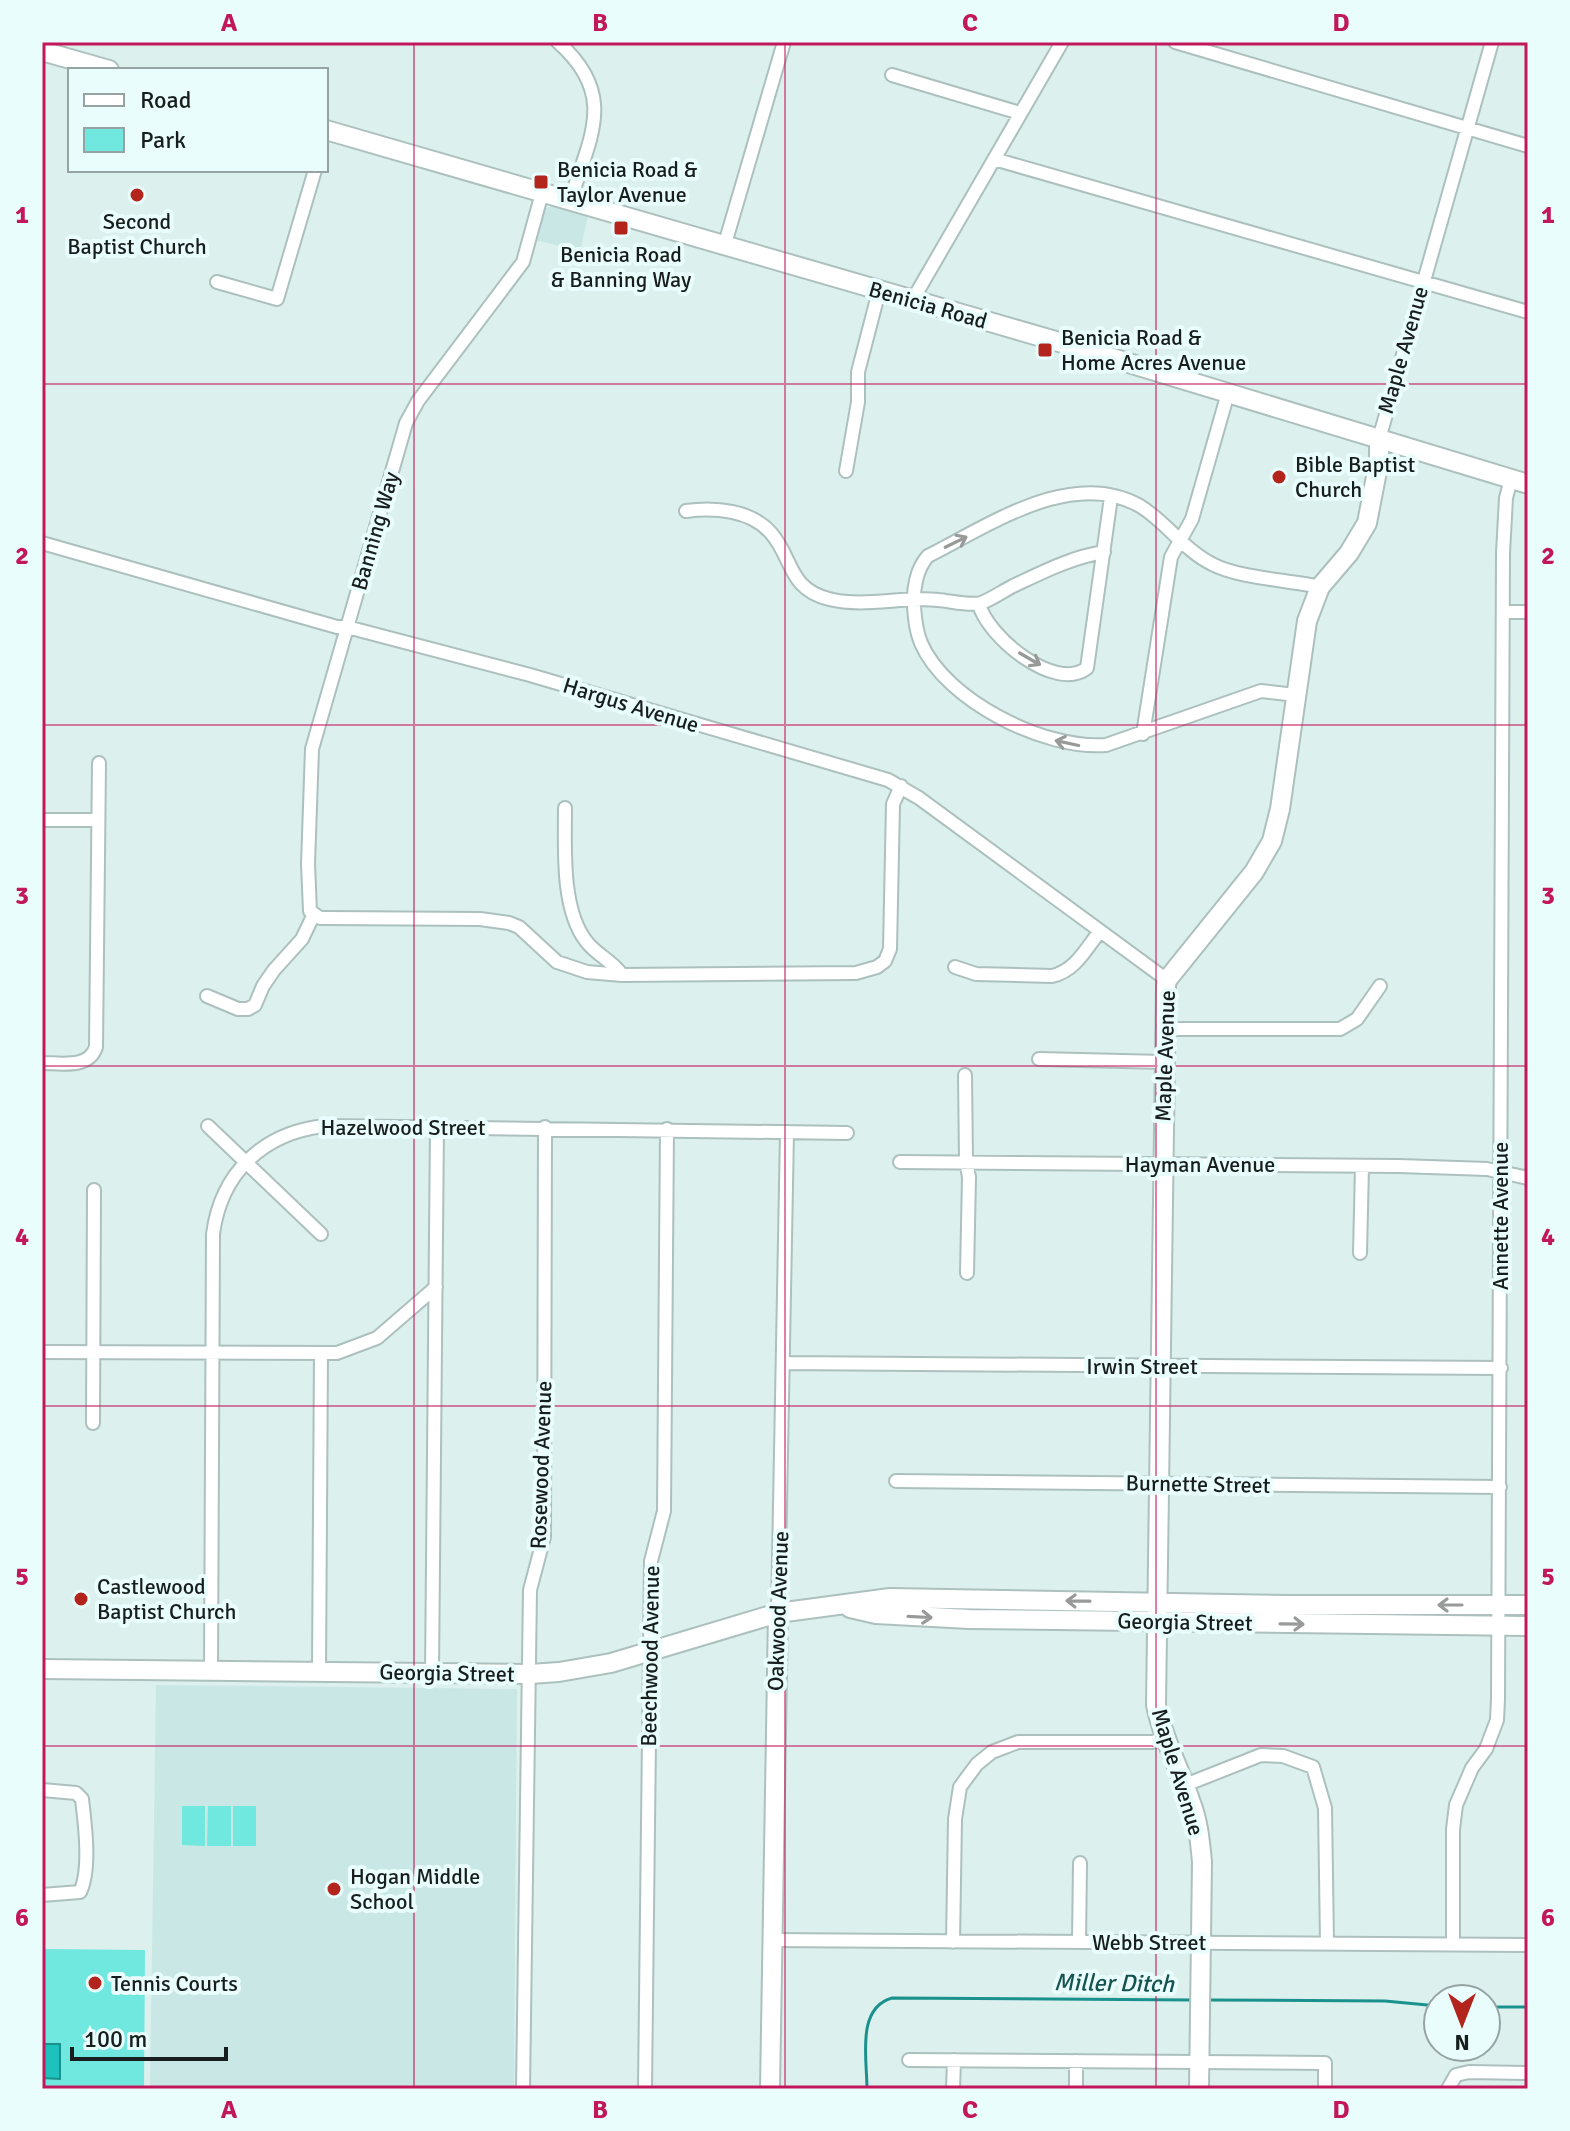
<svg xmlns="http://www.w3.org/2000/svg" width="1570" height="2131" font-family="Signika,sans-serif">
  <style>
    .built { fill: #c9e7e4 }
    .green { fill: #70e7df }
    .water { fill: #1cc2bb; stroke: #1a918c; stroke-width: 2 }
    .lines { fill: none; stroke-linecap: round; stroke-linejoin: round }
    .stream { stroke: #1a918c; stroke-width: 3 }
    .street-casing { stroke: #acc0be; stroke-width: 16 }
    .secondary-casing { stroke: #acc0be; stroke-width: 22 }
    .street { stroke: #fff; stroke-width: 12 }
    .secondary { stroke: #fff; stroke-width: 18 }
    .oneway { stroke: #979a99 }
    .grid { fill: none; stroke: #c2185b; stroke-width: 2; stroke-opacity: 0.55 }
    .poi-dot { fill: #b3241c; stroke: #e9fefc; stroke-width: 3 }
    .labels { text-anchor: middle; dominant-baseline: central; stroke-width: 8; stroke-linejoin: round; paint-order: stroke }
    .poi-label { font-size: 22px; fill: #171e1d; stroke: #e9fefc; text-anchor: start }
    .street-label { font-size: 22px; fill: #171e1d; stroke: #e9fefc }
    .water-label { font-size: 24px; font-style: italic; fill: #155350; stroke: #e9fefc }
    .neatline { fill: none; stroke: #c2185b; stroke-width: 3 }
    .grid-label { font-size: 26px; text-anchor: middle; font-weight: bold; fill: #c2185b }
  </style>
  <rect width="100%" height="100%" fill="#dcf0ee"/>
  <path class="built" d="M 555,205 L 588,215 L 580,251 L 535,240 L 542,210 Z
    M 156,1685 L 517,1689 L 514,2089 L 150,2089 Z"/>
  <path class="green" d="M 182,1806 L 205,1806 L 205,1846 L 182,1845 Z
    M 208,1806 L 231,1806 L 231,1846 L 207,1846 Z
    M 233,1806 L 256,1806 L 256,1846 L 233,1846 Z
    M 42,1949 L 145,1950 L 144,2089 L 42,2089 Z"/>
  <path class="water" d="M 42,2044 L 60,2044 L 60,2079 L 42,2078 Z"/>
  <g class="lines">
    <path class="stream" d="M 1208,2000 L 1385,2001 L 1438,2006
      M 1486,2007 L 1528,2007
      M 867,2089 C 867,2059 856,2008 892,1998 L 1193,2000"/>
    <g class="street-casing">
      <path id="street" d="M 558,42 C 618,95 590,137 570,201
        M 1175,42 L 1528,146
        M 892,75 L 1020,113
        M 994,159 L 1528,312
        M 542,193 L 523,262 L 418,401 L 406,423 L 312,749 L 308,864 L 310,911 L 320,918 L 326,918 L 480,919 L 509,923 L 519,927 L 557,962 L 587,972 L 622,975 L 856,973 L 877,967 L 885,961 L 890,949 L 893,804 L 901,786
        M 724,247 L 784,42
        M 217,282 L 277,299 L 315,170
        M 912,301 L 1062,42
        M 1379,439 L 1492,42
        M 846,471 L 858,402 L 858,372 L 879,291
        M 686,511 C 715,507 751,510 771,533 C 793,558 788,589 829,599 C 865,608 903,596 938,600 C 951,601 969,606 981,603 C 992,599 1003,591 1013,586 C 1043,572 1072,557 1104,552
        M 42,543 L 337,627 L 347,627 L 530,675 L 888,780 L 919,798 L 1167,980
        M 979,604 C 987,636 1055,693 1087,668 L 1111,497
        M 1503,612 L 1528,612
        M 1295,695 L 1261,691 L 1106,745 C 1045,750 946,701 921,643 C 916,631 915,620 914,607 C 913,590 916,569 928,556 C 988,526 1072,467 1140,506 C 1166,522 1184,550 1212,564 C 1238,578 1289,580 1320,587
        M 1143,734 L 1171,557 L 1192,519 L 1228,393
        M 565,808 C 565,847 561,909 586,941 C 596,955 612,960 622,975
        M 42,820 L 98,820
        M 955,967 L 976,974 L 1052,976 C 1075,971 1086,949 1100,931
        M 207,996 L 238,1009 L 248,1009 L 255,1005 L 263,986 L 274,970 L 302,939 L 314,914
        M 1165,1029 L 1340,1029 L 1357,1019 L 1380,986
        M 1039,1059 L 1164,1062
        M 42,1063 C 61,1063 89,1069 96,1047 L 99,763
        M 965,1075 L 966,1161 L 969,1177 L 967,1273
        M 208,1126 L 321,1234
        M 900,1162 L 1399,1166 L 1487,1169 L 1528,1178
        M 1360,1253 L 1362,1166
        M 42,1352 L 337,1353 L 377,1338 L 436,1287
        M 783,1363 L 1501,1368
        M 93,1423 L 94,1190
        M 896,1481 L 1500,1487
        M 778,1613 L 787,1132
        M 211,1671 L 213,1234 C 221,1173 263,1133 324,1126 L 847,1133
        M 319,1672 L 321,1353
        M 432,1673 L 437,1126
        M 1185,1785 L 1261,1755 L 1283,1756 L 1313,1767 L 1325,1808 L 1327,1943
        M 42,1790 L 76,1793 L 82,1799 C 85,1824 91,1870 80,1892 L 42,1895
        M 771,1940 L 1528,1945
        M 953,1942 L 955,1819 L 960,1787 L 977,1764 L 992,1752 L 1018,1742 L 1152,1742 L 1164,1739
        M 1079,1942 L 1080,1863
        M 1453,1944 L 1453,1829 L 1456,1805 L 1472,1768 L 1486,1749 L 1497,1720 L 1498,1699 L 1503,553 L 1506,498 L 1511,479
        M 909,2060 L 1325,2063 L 1325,2089
        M 523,2089 L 530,1590 L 544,1537 L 545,1127
        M 645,2089 L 651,1561 L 664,1511 L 667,1129
        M 953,2089 L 954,2060
        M 1076,2089 L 1076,2061
        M 1448,2089 L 1456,2075 L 1469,2072 L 1528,2073"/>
    </g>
    <g class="secondary-casing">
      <path id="secondary" d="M 42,51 L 109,70
        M 326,130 L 1066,344 L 1528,484
        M 850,1608 L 876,1614 L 969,1619 L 1528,1626
        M 42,1669 L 530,1674 L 559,1672 L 611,1663 L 778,1613 L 890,1598 L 1290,1605 L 1528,1605
        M 770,2089 L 778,1613
        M 1199,2089 L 1202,1862 C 1200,1840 1198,1820 1190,1800 C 1179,1767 1163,1739 1156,1705 L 1166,986 L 1167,980 L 1254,872 L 1272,841 L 1280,809 L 1307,621 L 1320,587 L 1349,553 L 1367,523 L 1379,461 L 1379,439"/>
    </g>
    <use href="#street" class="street"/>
    <use href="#secondary" class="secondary"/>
  </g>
  <defs><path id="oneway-shaft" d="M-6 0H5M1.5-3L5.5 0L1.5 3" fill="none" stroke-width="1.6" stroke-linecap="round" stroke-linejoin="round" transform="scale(2)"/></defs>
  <g class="oneway">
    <use href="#oneway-shaft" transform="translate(956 542) rotate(-26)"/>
    <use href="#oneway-shaft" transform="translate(1030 659) rotate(30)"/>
    <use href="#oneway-shaft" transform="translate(1067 743) rotate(-168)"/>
    <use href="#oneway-shaft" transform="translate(1078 1601) rotate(-179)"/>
    <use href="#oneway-shaft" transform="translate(1450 1605) rotate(180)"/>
    <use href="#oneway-shaft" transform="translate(920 1617) rotate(3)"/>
    <use href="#oneway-shaft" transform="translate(1292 1624) rotate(1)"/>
  </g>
  <path class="grid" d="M 414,42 L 414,2089M 785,42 L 785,2089M 1156,42 L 1156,2089M 42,384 L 1528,384M 42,725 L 1528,725M 42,1066 L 1528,1066M 42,1406 L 1528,1406M 42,1746 L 1528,1746"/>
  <g class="poi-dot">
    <rect x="533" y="174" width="16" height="16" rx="4"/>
    <circle cx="137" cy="195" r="8"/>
    <rect x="613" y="220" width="16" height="16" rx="4"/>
    <rect x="1037" y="342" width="16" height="16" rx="4"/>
    <circle cx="1279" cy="477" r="8"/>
    <circle cx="81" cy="1599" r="8"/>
    <circle cx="334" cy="1889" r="8"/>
    <circle cx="95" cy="1983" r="8"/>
  </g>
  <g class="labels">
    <g class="poi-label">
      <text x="557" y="169">Benicia Road &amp;<tspan x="557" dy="25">Taylor Avenue</tspan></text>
      <text x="137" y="221" text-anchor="middle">Second<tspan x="137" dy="25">Baptist Church</tspan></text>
      <text x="621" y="254" text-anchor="middle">Benicia Road<tspan x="621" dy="25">&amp; Banning Way</tspan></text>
      <text x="1061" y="337">Benicia Road &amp;<tspan x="1061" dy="25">Home Acres Avenue</tspan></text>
      <text x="1295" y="464">Bible Baptist<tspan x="1295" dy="25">Church</tspan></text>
      <text x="97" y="1586">Castlewood<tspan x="97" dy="25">Baptist Church</tspan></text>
      <text x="350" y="1876">Hogan Middle<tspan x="350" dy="25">School</tspan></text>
      <text x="111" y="1983">Tennis Courts</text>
    </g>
    <g class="street-label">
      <text transform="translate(928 305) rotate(16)">Benicia Road</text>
      <text transform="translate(1403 350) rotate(-74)">Maple Avenue</text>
      <text transform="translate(375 531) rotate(-74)">Banning Way</text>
      <text transform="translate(631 705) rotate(17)">Hargus Avenue</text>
      <text transform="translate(1165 1056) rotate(-88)">Maple Avenue</text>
      <text x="403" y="1127">Hazelwood Street</text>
      <text x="1200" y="1164">Hayman Avenue</text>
      <text transform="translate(1500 1216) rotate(-90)">Annette Avenue</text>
      <text x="1142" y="1366">Irwin Street</text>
      <text transform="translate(541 1465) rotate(-88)">Rosewood Avenue</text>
      <text transform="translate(1198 1484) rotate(1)">Burnette Street</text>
      <text transform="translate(778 1611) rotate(-88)">Oakwood Avenue</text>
      <text transform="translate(1185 1622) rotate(1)">Georgia Street</text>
      <text transform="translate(650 1656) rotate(-89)">Beechwood Avenue</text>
      <text transform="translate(447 1673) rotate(1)">Georgia Street</text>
      <text transform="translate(1178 1772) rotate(73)">Maple Avenue</text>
      <text x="1149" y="1942">Webb Street</text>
    </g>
    <g class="water-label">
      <text transform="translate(1114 1983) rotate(1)">Miller Ditch</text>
    </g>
  </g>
  <rect width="1570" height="2131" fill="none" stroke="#e9fefc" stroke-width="88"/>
  <rect x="68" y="68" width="260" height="104" fill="#e9fefc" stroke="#95a4a3" stroke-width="2"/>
  <rect x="84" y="94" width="40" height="12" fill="#ffffff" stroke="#95a4a3" stroke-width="2"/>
  <text x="140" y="108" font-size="24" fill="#171e1d">Road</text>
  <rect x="84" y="128" width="40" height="24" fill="#70e7df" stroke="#95a4a3" stroke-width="2"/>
  <text x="140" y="148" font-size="24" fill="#171e1d">Park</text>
  <g transform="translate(1462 2023) rotate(180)"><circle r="38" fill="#e9fefc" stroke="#95a4a3" stroke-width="2"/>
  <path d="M0-6L14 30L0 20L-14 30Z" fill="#b3241c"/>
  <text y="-12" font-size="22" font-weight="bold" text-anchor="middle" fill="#171e1d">N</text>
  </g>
  <path d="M72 2047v12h154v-12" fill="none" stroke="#171e1d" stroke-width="4"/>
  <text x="84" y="2047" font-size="24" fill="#171e1d" stroke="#e9fefc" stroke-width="6" paint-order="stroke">100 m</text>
  <rect x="44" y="44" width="1482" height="2043" class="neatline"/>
  <g class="grid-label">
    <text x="229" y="31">A</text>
    <text x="600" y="31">B</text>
    <text x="970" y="31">C</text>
    <text x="1341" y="31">D</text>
    <text x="22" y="223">1</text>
    <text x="1548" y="223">1</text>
    <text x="22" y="564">2</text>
    <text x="1548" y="564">2</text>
    <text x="22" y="904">3</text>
    <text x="1548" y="904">3</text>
    <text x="22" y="1245">4</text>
    <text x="1548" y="1245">4</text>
    <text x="22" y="1585">5</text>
    <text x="1548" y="1585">5</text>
    <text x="22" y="1926">6</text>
    <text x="1548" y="1926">6</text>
    <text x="229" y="2118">A</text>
    <text x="600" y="2118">B</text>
    <text x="970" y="2118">C</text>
    <text x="1341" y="2118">D</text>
  </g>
</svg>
